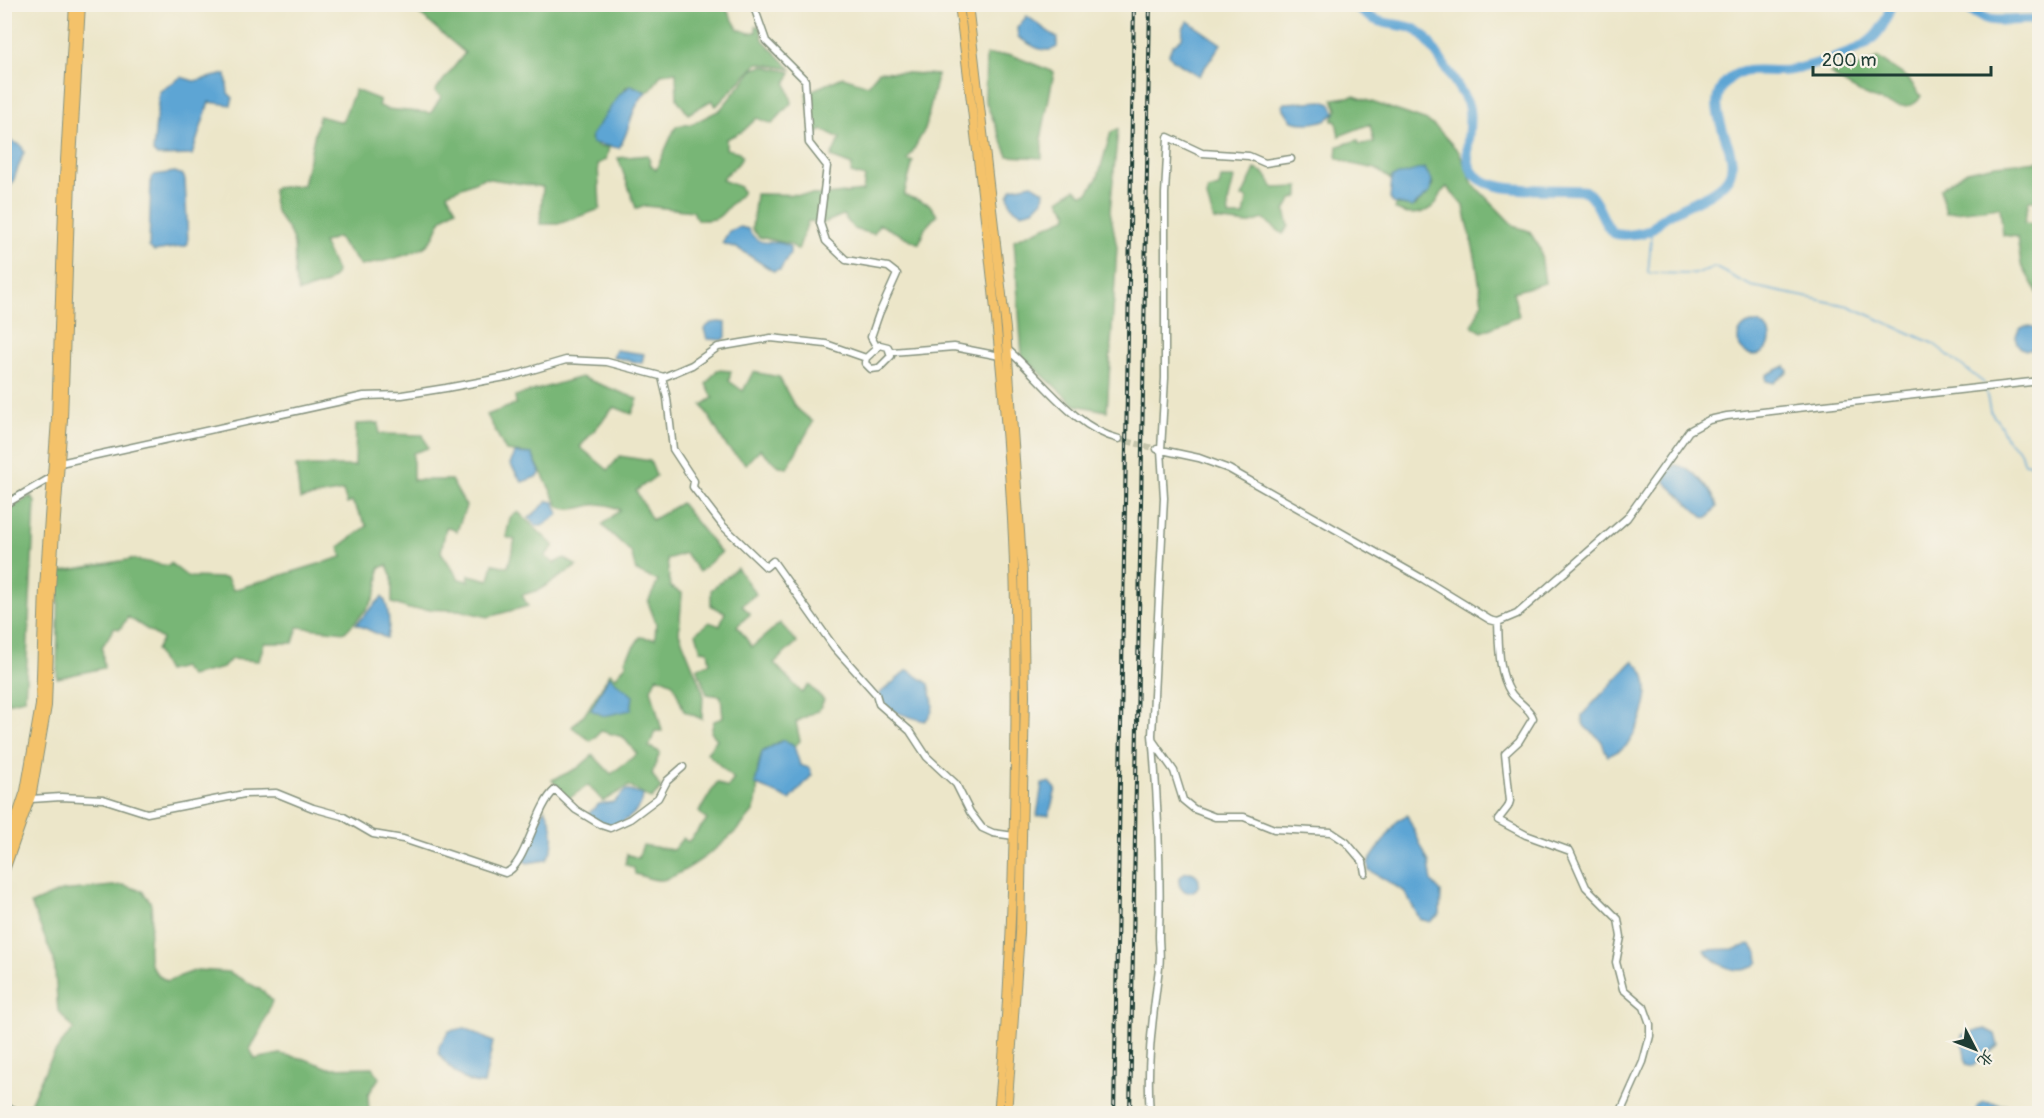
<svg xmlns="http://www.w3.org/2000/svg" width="2044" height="1118" font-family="Pangolin,'LXGW WenKai TC',sans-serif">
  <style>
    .forest { fill: #78b676; stroke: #4c7a55; stroke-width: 1.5 }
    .water { fill: #5da5d4; stroke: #3e7184; stroke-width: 1.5 }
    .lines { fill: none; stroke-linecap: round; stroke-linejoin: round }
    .stream { stroke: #5da5d4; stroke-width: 1.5 }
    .river { stroke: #5da5d4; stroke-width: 10 }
    .minor-tunnel { stroke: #c3c4ab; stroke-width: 6; stroke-dasharray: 6 3; stroke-linecap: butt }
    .minor-casing { stroke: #86927e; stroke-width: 9 }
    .major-casing { stroke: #86927e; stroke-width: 10 }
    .minor { stroke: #fff; stroke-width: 6 }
    .major { stroke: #f4c26a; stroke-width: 8 }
    .rail-casing { stroke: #1f3d34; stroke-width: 4 }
    .rail { stroke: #f7f3e8; stroke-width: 1.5; stroke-dasharray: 4.5; stroke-linecap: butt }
  </style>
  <rect width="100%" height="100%" fill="#f7f3e8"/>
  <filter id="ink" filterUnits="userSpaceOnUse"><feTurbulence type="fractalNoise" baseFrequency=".0167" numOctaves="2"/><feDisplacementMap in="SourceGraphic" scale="12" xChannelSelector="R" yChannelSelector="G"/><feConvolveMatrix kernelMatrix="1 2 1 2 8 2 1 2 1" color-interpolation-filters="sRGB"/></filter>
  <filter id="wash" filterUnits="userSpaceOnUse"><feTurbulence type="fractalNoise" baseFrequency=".008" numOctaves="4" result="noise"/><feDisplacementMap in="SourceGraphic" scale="24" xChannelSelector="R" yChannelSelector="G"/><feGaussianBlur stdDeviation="1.35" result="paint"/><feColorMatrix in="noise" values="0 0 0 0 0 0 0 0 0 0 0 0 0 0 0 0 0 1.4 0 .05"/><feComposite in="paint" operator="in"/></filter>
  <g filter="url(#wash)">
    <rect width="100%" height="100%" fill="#ece6c9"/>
    <path class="forest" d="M 409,5 L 724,5 L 738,29 L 749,33 L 756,32 L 756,26 L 760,26 L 763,40 L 791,69 L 758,63 L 716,106 L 712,100 L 688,114 L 677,99 L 676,72 L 661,74 L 651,90 L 646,92 L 631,85 L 626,87 L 590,139 L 599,147 L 609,147 L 606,160 L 598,164 L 600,209 L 558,224 L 540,224 L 543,187 L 484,178 L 447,193 L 456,209 C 432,222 442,230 428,244 C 418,254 376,263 361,266 L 337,237 L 323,243 L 336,270 L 335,276 L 326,284 L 299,292 C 292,276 296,262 294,245 C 290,221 269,219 274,188 L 303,185 L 319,116 L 342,122 L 355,90 L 380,100 L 378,105 L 386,109 L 431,113 L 441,97 L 435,91 L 465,53 Z
      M 986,55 L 1011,55 L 1054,72 L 1042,134 L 1042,158 L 1008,156 L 985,100 Z
      M 1878,58 L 1908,78 L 1921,96 C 1909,123 1845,87 1830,73 L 1865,65 Z
      M 763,66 L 791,72 L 786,83 L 792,102 L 772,124 L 757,118 L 743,131 L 726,139 L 726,149 L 739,152 L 742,157 C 738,169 726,170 722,180 L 740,187 L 743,192 C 739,199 734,200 729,206 C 717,221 716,220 697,220 L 693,211 L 645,206 L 636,208 L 618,158 L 648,155 L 651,166 L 656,170 L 676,126 L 692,124 L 720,110 L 754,69 Z
      M 879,71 L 937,75 L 926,127 L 908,160 L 913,162 L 904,195 L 929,204 L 937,215 L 925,228 L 919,244 L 879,224 L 874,234 L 854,229 L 843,215 L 824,223 L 808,221 L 798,250 L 790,244 L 759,237 L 752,229 L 756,194 L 825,195 L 863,191 L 865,177 L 851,173 L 852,165 L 831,157 L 840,138 L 821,129 L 811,144 L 812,122 L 806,93 L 843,77 L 868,85 Z
      M 1354,96 L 1427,121 L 1438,129 L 1459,152 L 1473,184 L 1514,226 L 1529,231 L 1540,248 L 1545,283 L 1513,292 L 1519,316 L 1482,332 L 1472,326 L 1482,303 L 1476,261 L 1464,207 L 1447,187 C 1441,190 1441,197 1436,203 C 1426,215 1408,217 1395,209 L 1396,205 L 1415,206 L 1430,192 L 1433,183 L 1392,177 L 1391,180 L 1376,169 L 1352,164 L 1337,158 L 1338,146 L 1358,140 L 1359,144 L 1374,143 L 1370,124 L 1339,136 L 1336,121 L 1332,121 L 1337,109 L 1333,99 Z
      M 1118,129 L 1110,211 L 1117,247 L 1107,411 L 1075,405 L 1022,356 L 1014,240 L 1066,218 L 1068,212 L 1059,200 L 1075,189 L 1082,194 L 1088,193 L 1098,177 L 1111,132 Z
      M 2039,161 L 2039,199 L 2029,201 L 2024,223 L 2039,224 L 2039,296 L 2021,264 L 2017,237 L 2003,235 L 2000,207 L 1946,213 L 1940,189 L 1967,171 L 1996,165 Z
      M 1255,169 L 1264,173 L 1274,188 L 1299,187 L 1299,196 L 1291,200 L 1285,211 L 1289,226 L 1283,234 L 1263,219 L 1248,224 L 1214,220 L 1207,198 L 1208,190 L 1219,187 L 1221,178 L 1234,178 L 1228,203 L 1229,216 L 1244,216 L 1247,198 L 1242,197 Z
      M 717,370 L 731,371 L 729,381 L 743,391 L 753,372 L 779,377 L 795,407 L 813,422 L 787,468 L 777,465 L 760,449 L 746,464 L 727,447 L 702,405 L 713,398 L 706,384 Z
      M 581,377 L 638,399 L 632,414 L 614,407 L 580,447 L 608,470 L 620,456 L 650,461 L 656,476 L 636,491 L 652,520 L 681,503 L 721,553 L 699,572 L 685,553 L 667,559 L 670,587 L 682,593 L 679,633 L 703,692 L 702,719 L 684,711 L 673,683 L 657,676 L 651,689 L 662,731 L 655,731 L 649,747 L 660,752 L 652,774 L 661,789 L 651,799 L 629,786 L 603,801 L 588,785 L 568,799 L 552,780 L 578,768 L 593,755 L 611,774 L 637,754 L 623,737 L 601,731 L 591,741 L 572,727 L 587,711 L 610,673 L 616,677 L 627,663 L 625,660 L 640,637 L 655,639 L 656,623 L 648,602 L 658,581 L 636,571 L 631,552 L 602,525 L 620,510 C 592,495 584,515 559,507 L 532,454 L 506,451 L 487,415 L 516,404 L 515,396 Z
      M 379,423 L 379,434 L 423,435 L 428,448 L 413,453 L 413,480 L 451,480 L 466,506 L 457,531 L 446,527 L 441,552 L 459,579 L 468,581 L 469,575 L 489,580 L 493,564 L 508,567 L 515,540 L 506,537 L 510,518 L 518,512 L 554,546 L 545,556 L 554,563 L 564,558 L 577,566 L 539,590 L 522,595 L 528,606 L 488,617 L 459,610 L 409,609 L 392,603 L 392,577 L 387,565 L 379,568 C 380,601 366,610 345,632 L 298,627 L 293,643 L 264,643 L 259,661 L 231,659 L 223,668 L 190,676 L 182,667 L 167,671 L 156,650 L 162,639 L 128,617 L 120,629 L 114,628 L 102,647 L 104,668 L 57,678 L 59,572 L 132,559 L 169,566 L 170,563 L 188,577 L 227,578 L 233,590 L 342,557 L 339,547 L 367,526 L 352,502 L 347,504 L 343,491 L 300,499 L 296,466 L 355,466 L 356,424 Z
      M 31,496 L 35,502 L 25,699 L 6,703 L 5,510 Z
      M 737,568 L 756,594 L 742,605 L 750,614 L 737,626 L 752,647 L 780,623 L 797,642 L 774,663 L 802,693 L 809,685 L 824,700 L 819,710 L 796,722 L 800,741 L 794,746 L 782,740 L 762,752 C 754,771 760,791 755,807 C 747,828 685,876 662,880 C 654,881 643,876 635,874 L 634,868 L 625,864 L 627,854 L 638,858 L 643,845 L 673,850 L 683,838 L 688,842 L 707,820 L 699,812 L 717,782 L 727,788 L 734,779 L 707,753 L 717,739 L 711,732 L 714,721 L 723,718 L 721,696 L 707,694 L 697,668 L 710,663 L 708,651 L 701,650 L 696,633 L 709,622 L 720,626 L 725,612 L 711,606 L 711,590 Z
      M 123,885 L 142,891 L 150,901 C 158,928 133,964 167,981 L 197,970 L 229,972 L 263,991 L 272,1001 L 260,1032 L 250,1049 L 255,1059 L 280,1054 L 305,1059 L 329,1068 L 373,1067 L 379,1078 L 368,1095 L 369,1113 L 33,1114 L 27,1111 C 40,1082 50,1052 74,1029 L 58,1011 L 54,960 L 31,904 L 61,891 Z"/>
    <path class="water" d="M 1027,16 L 1057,38 L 1057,47 C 1044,56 1030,44 1018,37 L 1017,28 Z
      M 1188,21 L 1221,44 L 1199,76 L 1173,60 L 1169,54 L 1172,46 L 1182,38 L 1183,28 Z
      M 226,74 L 228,93 L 233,98 L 231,105 L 209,102 L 192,155 L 157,156 L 153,152 L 159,92 L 181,77 L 194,81 Z
      M 631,85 L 646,92 C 629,111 632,127 619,148 L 592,143 L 591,136 L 619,95 Z
      M 1323,101 L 1331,104 L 1335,113 C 1325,124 1305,125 1292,121 L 1282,106 L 1284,103 Z
      M 5,139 L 21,145 L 24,152 L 12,184 L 5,193 Z
      M 1424,168 L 1432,180 L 1430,192 L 1412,207 L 1393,203 L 1390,198 L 1392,177 Z
      M 175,172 L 183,175 L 185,180 L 188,243 L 186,246 L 154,251 L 149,247 L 151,178 L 154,175 Z
      M 1032,184 L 1044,191 L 1043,200 L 1033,210 L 1021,213 L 1011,206 L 1008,195 L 1012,188 Z
      M 740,227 L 748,229 C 761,252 773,236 790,247 L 790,254 L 780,270 L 773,271 L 739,249 L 722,243 L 729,231 Z
      M 719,322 L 726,323 L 726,337 L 723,340 L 707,339 L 704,329 L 711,323 Z
      M1738 339a16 16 0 1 1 32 0a16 16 0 1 1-32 0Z
      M2016 338a12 12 0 1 1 24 0a12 12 0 1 1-24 0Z
      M 616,350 L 644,354 L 642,363 L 613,357 Z
      M 1785,366 L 1788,371 L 1774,383 L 1766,381 L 1766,375 Z
      M 515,453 L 532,454 L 540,472 L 539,476 L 522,482 L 510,464 Z
      M 1674,465 C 1690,465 1715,492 1717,507 L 1708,518 L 1703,517 L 1665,482 L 1666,475 Z
      M 548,501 L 554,502 L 559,514 L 542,526 L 536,526 L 529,518 Z
      M 382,597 C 389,603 391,631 386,638 L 356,624 Z
      M 1633,661 C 1660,679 1642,722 1628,744 C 1624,749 1614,753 1608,756 C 1605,752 1604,747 1602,742 C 1595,730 1581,732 1582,715 Z
      M 908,670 L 929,684 C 932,698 938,712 924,721 C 909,716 882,712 879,694 Z
      M 609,676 L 633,696 L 631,710 L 604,716 L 591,710 Z
      M 783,740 L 794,746 L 800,765 L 809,768 L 812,775 L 790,800 L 755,784 L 762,752 Z
      M 1050,782 L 1056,789 L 1049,815 L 1037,816 L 1042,784 Z
      M 626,790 L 643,795 C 643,810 620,829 605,825 C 599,823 593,818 588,814 L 599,804 L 614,802 Z
      M 545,808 C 554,825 558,843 546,860 L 527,863 L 522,859 Z
      M 1407,815 L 1429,863 L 1432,882 L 1441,892 L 1440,914 L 1430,922 L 1420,919 L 1404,891 L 1369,870 L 1368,863 L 1398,820 Z
      M1179 882a10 10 0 1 1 20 0a10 10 0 1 1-20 0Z
      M 1750,944 L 1758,953 L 1759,962 C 1741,979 1717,966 1704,950 L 1735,949 Z
      M 465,1028 L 493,1042 L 484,1084 C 465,1085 449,1069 439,1053 L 439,1046 L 449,1031 Z
      M 1985,1029 L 1995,1034 L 1998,1046 L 1973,1066 L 1966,1064 L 1962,1035 Z
      M 1984,1102 L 2009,1106 L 2010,1113 L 1975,1113 L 1977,1107 Z"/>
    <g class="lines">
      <path class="stream" d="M 1652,228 L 1648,273 L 1695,274 L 1714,267 L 1751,286 L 1849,306 L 1934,344 L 1984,383
        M 1986,391 L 1990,411 L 2001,426 L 2007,440 L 2019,450 L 2025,463 L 2040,466"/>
      <path class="river" d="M 1353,4 C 1360,10 1367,17 1376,20 C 1392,27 1409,22 1423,35 C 1429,42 1466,97 1468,105 C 1475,127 1456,163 1480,179 C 1504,195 1557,187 1585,191 C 1600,199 1604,231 1616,234 C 1624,236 1640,234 1648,231 C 1654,228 1657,223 1662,219 C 1679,206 1721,195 1730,174 C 1741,147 1697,107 1729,79 C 1743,66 1766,72 1782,71 C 1796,71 1809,65 1822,62 C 1857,51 1882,43 1891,4
        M 1960,4 C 1995,30 2002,17 2040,20"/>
    </g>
  </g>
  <g filter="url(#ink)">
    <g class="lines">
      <path class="minor-tunnel" d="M 1119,439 L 1157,449"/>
      <g class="minor-casing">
        <path id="minor" d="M 753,4 L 766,41 L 805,80 L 809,143 L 827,166 L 820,223 L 826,241 L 846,260 L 888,267 L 897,274 L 879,314 L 871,337 L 876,346
          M 880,345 L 888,347 L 891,356 L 879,368 L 871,369 L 865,363 L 866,358 Z
          M 1008,350 C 1042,379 1074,428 1119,439
          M 892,352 L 954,347 L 1000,356
          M 662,377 L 667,398 L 673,449 L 694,481 L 693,487 L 723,526 L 766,567 L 773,561 L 834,647 L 876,694 L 879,704 L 910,731 L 927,757 L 956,784 L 970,812 L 982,828 L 993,833 L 1014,836
          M 1157,449 L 1199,458 L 1229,469 L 1423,579 L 1490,620 L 1498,622 L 1517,614 L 1627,518 L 1689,431 L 1709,420 L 1727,416 L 2040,381
          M 60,463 L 364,396 L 402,395 L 446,388 L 511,376 L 566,360 L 607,362 L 664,377 L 692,365 L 718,347 L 771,338 L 826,344 L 866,358
          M 4,505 L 52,477
          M 1498,622 C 1499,646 1498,672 1511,693 C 1517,702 1530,708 1533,718 L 1519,741 L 1505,754 L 1510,801 L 1508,807 L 1498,820 L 1526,835 L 1570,851 L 1586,887 L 1618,919 L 1621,937 L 1616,962 L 1623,989 L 1644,1007 L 1650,1024 L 1650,1036 L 1643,1062 L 1621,1111 L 1624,1114
          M 1153,741 L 1174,771 L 1183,800 L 1194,809 L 1215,817 L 1244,817 L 1274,829 L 1331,832 L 1346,842 L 1363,862 L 1365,873
          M 31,799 L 61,797 L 103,799 L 147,813 L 244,794 L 276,793 L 313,808 L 342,816 L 373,834 L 403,839 L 505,873 C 526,867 535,807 555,790 L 576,810 L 601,825 L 610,828 L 630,819 L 658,798 L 667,781 L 683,767
          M 4,1106 L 25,1114
          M 1150,1114 C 1146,1064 1153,1016 1159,968 C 1161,957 1159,946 1159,936 C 1161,869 1158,802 1152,735 L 1164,498 L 1161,450 L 1165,378 L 1165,194 L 1168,137 L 1202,153 L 1249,156 L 1265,163 L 1291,159"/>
      </g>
      <g class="major-casing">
        <path id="major" d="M 959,4 C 981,182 1004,359 1013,538 C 1017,631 1016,725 1014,818 C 1012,917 1008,1015 998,1114
          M 968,4 L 1006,329 L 1023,575 L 1025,696 L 1020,933 L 1007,1114
          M 4,855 L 25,791 L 40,705 L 44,588 L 56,419 L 64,178 L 74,4
          M 4,873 L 32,793 L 47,706 L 51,588 L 63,420 L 71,178 L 81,4"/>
      </g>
      <use href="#minor" class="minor"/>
      <use href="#major" class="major"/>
      <g class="rail-casing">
        <path id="rail" d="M 1114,1114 L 1134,4
          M 1130,1114 L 1150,4"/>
      </g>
      <use href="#rail" class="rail"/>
    </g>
  </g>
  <rect width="2044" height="1118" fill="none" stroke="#f7f3e8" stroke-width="24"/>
  <g transform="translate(1975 1049) rotate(132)" stroke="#f7f3e8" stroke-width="4.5" paint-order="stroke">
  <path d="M0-4.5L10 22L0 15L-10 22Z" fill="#1f3d34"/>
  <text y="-9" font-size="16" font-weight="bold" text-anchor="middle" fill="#1f3d34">北</text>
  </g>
  <path d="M1813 66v9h178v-9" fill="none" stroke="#1f3d34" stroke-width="3"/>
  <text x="1822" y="66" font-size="18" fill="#1f3d34" stroke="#f7f3e8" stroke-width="4.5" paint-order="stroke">200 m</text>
</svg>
